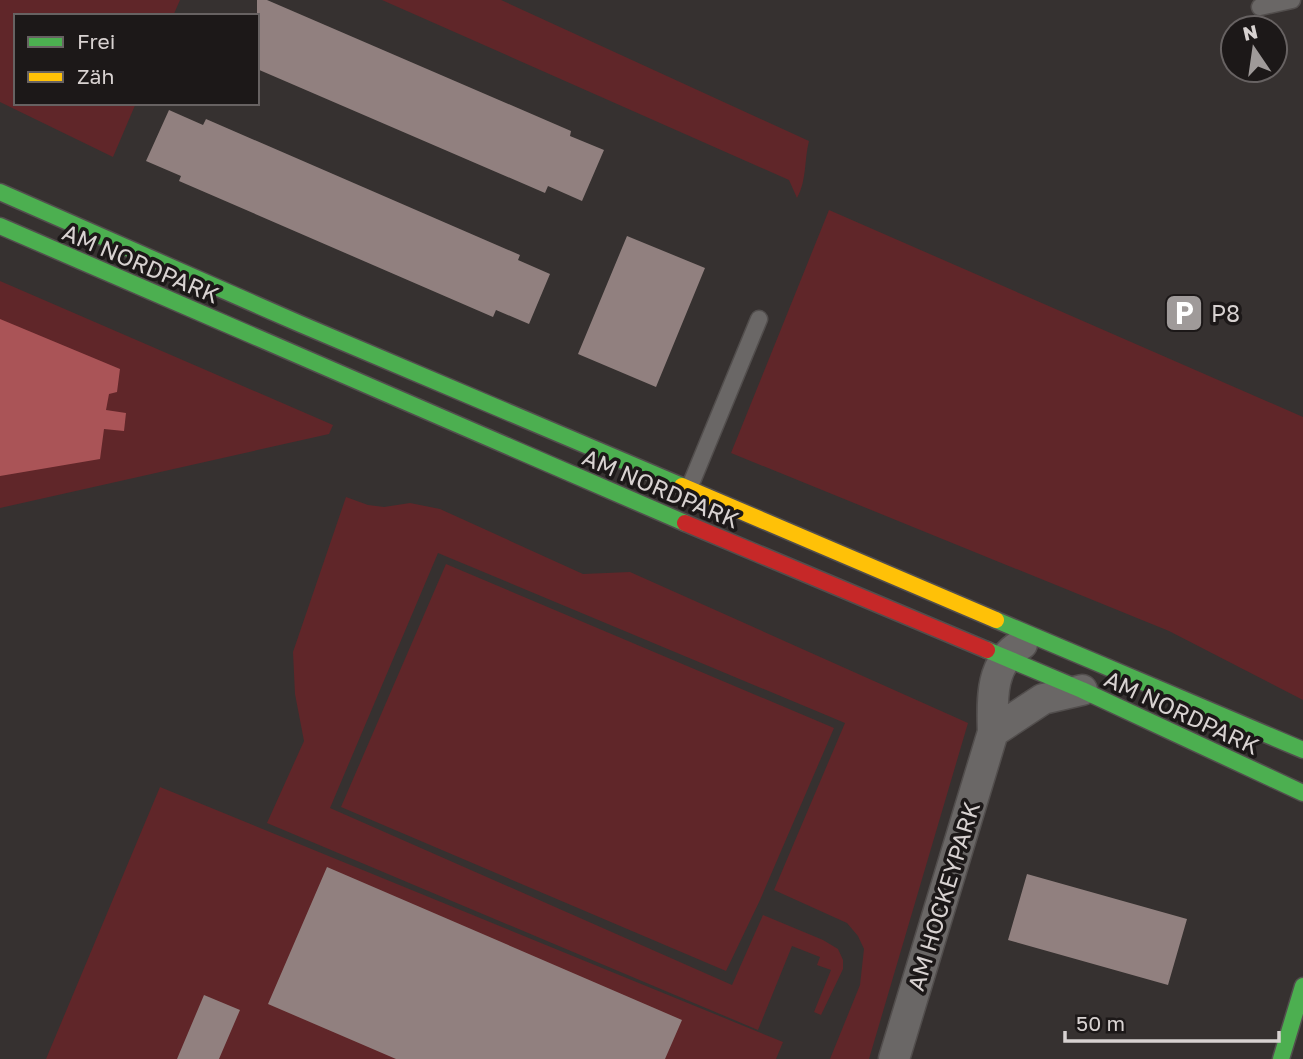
<svg xmlns="http://www.w3.org/2000/svg" width="1303" height="1059" font-family="'Golos Text',sans-serif">
  <style>
    .green { fill: #602629 }
    .water { fill: #aa5457 }
    .building { fill: #91807f }
    .lines { fill: none; stroke-linecap: round; stroke-linejoin: round }
    .lane-casing { stroke: #524e4d; stroke-width: 19 }
    .street-casing { stroke: #524e4d; stroke-width: 33 }
    .fast-casing { stroke: #524e4d; stroke-width: 19 }
    .slow-casing { stroke: #524e4d; stroke-width: 19 }
    .jam-casing { stroke: #524e4d; stroke-width: 19 }
    .lane { stroke: #6a6766; stroke-width: 16 }
    .street { stroke: #6a6766; stroke-width: 30 }
    .fast { stroke: #4caf50; stroke-width: 16 }
    .slow { stroke: #ffc107; stroke-width: 16 }
    .jam { stroke: #c62828; stroke-width: 16 }
    .labels { text-anchor: middle; dominant-baseline: central; stroke-width: 7; stroke-linejoin: round; paint-order: stroke }
    .street-label { font-size: 23px; fill: #d8d2d1; stroke: #1c1818 }
    .poi-label { font-size: 23px; fill: #d8d2d1; stroke: #1c1818; text-anchor: start }
  </style>
  <rect width="100%" height="100%" fill="#363130"/>
  <path class="green" d="M 0,0 L 180,0 L 173,16 L 16,16 L 16,103 L 136,103 L 113,157 L 0,102 Z
    M 382,0 L 501,0 L 809,141 C 804,160 807,180 797,198 L 789,180 Z
    M 829,210 L 1303,417 L 1303,700 L 1169,631 L 731,453 Z
    M 0,281 L 333,425 L 329,434 L 0,508 Z
    M 346,497 L 368,505 L 384,507 L 410,503 L 440,509 L 583,574 L 630,572 L 968,723 L 869,1059 L 830,1059 L 860,985 L 864,949 L 858,936 L 847,923 L 774,890 L 845,723 L 438,553 L 330,808 L 732,985 L 763,915 L 823,940 L 838,949 L 843,960 L 843,969 L 821,1015 L 814,1012 L 831,970 L 817,965 L 820,957 L 792,946 L 758,1030 L 267,823 L 304,741 L 295,694 L 293,652 Z
    M 446,564 L 834,728 L 760,900 L 726,971 L 341,807 Z
    M 160,787 L 783,1042 L 776,1059 L 46,1059 Z"/>
  <path class="water" d="M 0,319 L 120,369 L 117,392 L 109,394 L 106,410 L 126,413 L 124,431 L 104,429 L 100,459 L 0,476 Z"/>
  <path class="building" d="M 257,0 L 267,0 L 571,131 L 570,136 L 604,150 L 582,201 L 548,186 L 545,193 L 257,69 Z
    M 169,110 L 203,125 L 206,119 L 520,255 L 518,260 L 550,274 L 529,324 L 496,310 L 493,317 L 179,181 L 181,176 L 146,161 Z
    M 627,236 L 705,268 L 656,387 L 578,354 Z
    M 327,867 L 682,1020 L 665,1059 L 396,1059 L 268,1004 Z
    M 1027,874 L 1187,919 L 1168,985 L 1008,940 Z
    M 204,995 L 240,1010 L 219,1059 L 177,1059 Z"/>
  <g class="lines">
    <g class="lane-casing">
      <path id="lane" d="M 1272,0 L 1260,7 L 1292,0
        M 688,491 L 759,319"/>
    </g>
    <g class="street-casing">
      <path id="street" d="M 993,732 L 1043,699 L 1082,690
        M 894,1059 L 993,732 C 992,700 990,662 1022,644"/>
    </g>
    <g class="fast-casing">
      <path id="fast" d="M 0,192 L 298,323 L 682,486
        M 0,226 L 685,523
        M 996,620 L 1303,750
        M 987,650 L 1082,690 L 1303,793
        M 1281,1059 L 1303,986"/>
    </g>
    <g class="slow-casing">
      <path id="slow" d="M 682,486 L 996,620"/>
    </g>
    <g class="jam-casing">
      <path id="jam" d="M 685,523 L 987,650"/>
    </g>
    <use href="#lane" class="lane"/>
    <use href="#street" class="street"/>
    <use href="#fast" class="fast"/>
    <use href="#slow" class="slow"/>
    <use href="#jam" class="jam"/>
  </g>
  <defs>
    <g id="parking-square" transform="scale(2.0125)"><rect x="-9" y="-9" width="18" height="18" rx="4" fill="#9f9a99" stroke="#1c1818"/><path d="M-3.5-5.5H1a3.5 3.5 0 0 1 0 7H-1V5.5H-3.5ZM-1-3.4V-.6H.8a1.4 1.4 0 0 0 0-2.8Z" fill="#fff"/></g>
  </defs>
  <g fill-rule="evenodd">
    <use href="#parking-square" x="1184" y="313"/>
  </g>
  <g class="labels">
    <g class="street-label">
      <text transform="translate(141 263) rotate(23)">AM NORDPARK</text>
      <text transform="translate(661 488) rotate(23)">AM NORDPARK</text>
      <text transform="translate(1182 712) rotate(25)">AM NORDPARK</text>
      <text transform="translate(943 896) rotate(-73)">AM HOCKEYPARK</text>
    </g>
    <g class="poi-label">
      <text x="1211" y="313">P8</text>
    </g>
  </g>
  <rect x="14" y="14" width="245" height="91" fill="#1c1818" stroke="#676262" stroke-width="2"/>
  <rect x="28" y="37" width="35" height="10" fill="#4caf50" stroke="#676262" stroke-width="2"/>
  <text x="77" y="49" font-size="21" fill="#d8d2d1">Frei</text>
  <rect x="28" y="72" width="35" height="10" fill="#ffc107" stroke="#676262" stroke-width="2"/>
  <text x="77" y="84" font-size="21" fill="#d8d2d1">Zäh</text>
  <g transform="translate(1254 49) rotate(347)"><circle r="33" fill="#1c1818" stroke="#676262" stroke-width="2"/>
  <path d="M0-5L12 26L0 18L-12 26Z" fill="#9f9a99"/>
  <text y="-10" font-size="19" font-weight="bold" text-anchor="middle" fill="#d8d2d1">N</text>
  </g>
  <path d="M1065 1031v10h214v-10" fill="none" stroke="#d8d2d1" stroke-width="3.5"/>
  <text x="1076" y="1031" font-size="21" fill="#d8d2d1" stroke="#1c1818" stroke-width="5" paint-order="stroke">50 m</text>
</svg>
